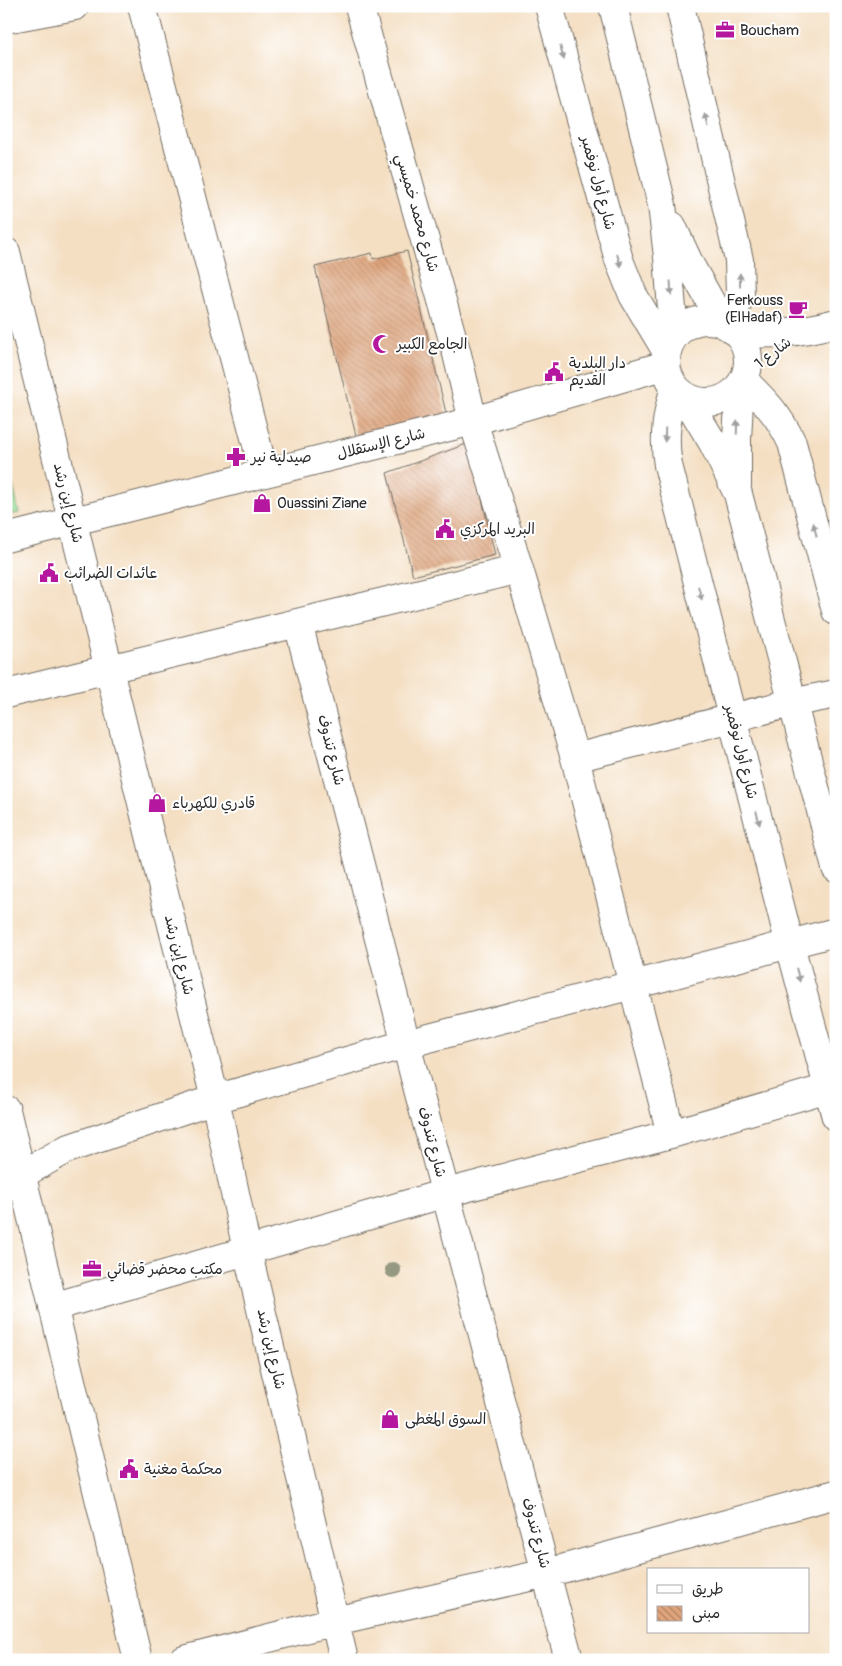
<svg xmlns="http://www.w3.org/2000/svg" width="842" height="1666" font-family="Pangolin,'Playpen Sans Arabic',sans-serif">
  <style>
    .grass { fill: url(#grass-dots); stroke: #608461 }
    .building { fill: url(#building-back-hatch) }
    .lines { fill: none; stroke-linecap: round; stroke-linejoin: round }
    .minor-casing { stroke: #716a60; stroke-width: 30 }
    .tertiary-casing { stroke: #716a60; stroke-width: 30 }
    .minor { stroke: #fff; stroke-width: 28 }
    .tertiary { stroke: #fff; stroke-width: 28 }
    .tree { fill: #969981 }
    .oneway { fill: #a0a0a0 }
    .labels { text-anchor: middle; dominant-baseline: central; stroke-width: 4; stroke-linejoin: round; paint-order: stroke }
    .poi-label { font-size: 15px; fill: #2b2b2b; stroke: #fff; text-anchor: start }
    .street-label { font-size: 15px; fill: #2b2b2b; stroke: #fff }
  </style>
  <defs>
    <pattern id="grass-dots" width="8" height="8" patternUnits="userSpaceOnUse" patternTransform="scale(1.25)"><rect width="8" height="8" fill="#94dc97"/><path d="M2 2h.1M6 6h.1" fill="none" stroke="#80bd82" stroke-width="1.8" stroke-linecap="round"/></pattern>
    <pattern id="building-back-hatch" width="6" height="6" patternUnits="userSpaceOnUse" patternTransform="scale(1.25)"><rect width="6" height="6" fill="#dea37a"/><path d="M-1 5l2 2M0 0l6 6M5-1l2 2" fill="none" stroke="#b48564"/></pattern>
  </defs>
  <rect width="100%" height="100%" fill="#fff"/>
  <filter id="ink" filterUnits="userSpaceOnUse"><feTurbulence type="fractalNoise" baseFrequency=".02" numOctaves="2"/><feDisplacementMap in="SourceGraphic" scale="10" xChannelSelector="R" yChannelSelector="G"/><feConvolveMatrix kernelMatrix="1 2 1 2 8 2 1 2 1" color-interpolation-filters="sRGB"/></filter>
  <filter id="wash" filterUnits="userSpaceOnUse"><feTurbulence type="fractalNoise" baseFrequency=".0096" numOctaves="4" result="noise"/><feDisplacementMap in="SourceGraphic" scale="20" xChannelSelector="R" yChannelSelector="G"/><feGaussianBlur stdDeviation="1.12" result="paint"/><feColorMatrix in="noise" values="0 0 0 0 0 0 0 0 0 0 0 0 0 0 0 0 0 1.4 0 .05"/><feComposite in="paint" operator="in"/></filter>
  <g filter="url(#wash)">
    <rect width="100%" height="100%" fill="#f4dfc3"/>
    <path class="grass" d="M 6,453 L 19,513 L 6,516 Z"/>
    <g id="blocks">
      <path class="building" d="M 407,251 L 448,421 L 358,444 L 315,267 L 372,253 L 373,259 Z
        M 469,443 L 495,555 L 413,576 L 387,473 Z"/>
    </g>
  </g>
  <g filter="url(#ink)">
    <use href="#blocks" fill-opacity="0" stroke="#716a60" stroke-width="1"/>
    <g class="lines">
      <g class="minor-casing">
        <path id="minor" d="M 142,6 L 264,472
          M 359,6 L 457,354 L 473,421 L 519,569 L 575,758 L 671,1134
          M 549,6 L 619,260 L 633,295 L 667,352
          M 613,6 L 662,205 L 668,257 L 674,336
          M 680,6 L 739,260 L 740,295 L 729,327
          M 6,19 L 75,6
          M 672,226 L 690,265 L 723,324
          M 6,252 L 215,1099 L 247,1250 L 344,1660
          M666 361a41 41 0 1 1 82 0a41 41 0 1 1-82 0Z
          M 735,332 C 772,336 800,332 836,323
          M 743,380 C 765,401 779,415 792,443 L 836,611
          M 675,387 C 667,414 663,437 668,465 L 790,945 L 836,1117
          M 684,395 L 713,443 L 738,494 L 836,868
          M 737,485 L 737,439 L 740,385
          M 298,623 L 406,1044 L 569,1660
          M 6,694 L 519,569
          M 575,758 L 791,703 L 836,694
          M 6,1110 L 138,1660
          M 6,1188 L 21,1175 L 67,1149 L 215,1099 L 406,1044 L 836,932
          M 53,1307 L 446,1193 L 671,1134 L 828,1088
          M 184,1660 L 335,1621 L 547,1573 L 836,1494"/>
      </g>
      <g class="tertiary-casing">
        <path id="tertiary" d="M 6,538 L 473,421 L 666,365"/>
      </g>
      <use href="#minor" class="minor"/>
      <use href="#tertiary" class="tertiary"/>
    </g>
    <circle class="tree" cx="393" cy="1270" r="8"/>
    <defs><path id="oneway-solid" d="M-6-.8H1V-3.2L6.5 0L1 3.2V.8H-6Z" transform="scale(1.25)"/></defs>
    <g class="oneway">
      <use href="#oneway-solid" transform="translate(562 53) rotate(75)"/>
      <use href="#oneway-solid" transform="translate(707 121) rotate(-103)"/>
      <use href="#oneway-solid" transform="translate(619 260) rotate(72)"/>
      <use href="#oneway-solid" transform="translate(740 280) rotate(-91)"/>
      <use href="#oneway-solid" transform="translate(671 288) rotate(86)"/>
      <use href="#oneway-solid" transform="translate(737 427) rotate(-88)"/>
      <use href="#oneway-solid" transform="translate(665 435) rotate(92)"/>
      <use href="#oneway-solid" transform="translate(815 530) rotate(-104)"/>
      <use href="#oneway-solid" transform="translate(700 593) rotate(75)"/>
      <use href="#oneway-solid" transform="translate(758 818) rotate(76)"/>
      <use href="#oneway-solid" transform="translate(798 975) rotate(75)"/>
    </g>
  </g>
  <defs>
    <g id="office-bare" transform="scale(1.5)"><path d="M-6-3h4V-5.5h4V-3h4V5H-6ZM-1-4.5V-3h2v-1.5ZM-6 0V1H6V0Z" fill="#b5179e" stroke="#fff" stroke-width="2.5" paint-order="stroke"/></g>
    <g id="cafe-bare" transform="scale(1.5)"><path d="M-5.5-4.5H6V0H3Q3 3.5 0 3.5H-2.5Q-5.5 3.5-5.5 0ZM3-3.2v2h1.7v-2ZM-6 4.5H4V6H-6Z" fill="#b5179e" stroke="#fff" stroke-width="2.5" paint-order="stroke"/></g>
    <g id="mosque-bare" transform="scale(1.5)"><path d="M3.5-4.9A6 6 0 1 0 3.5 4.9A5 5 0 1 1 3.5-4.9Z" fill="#b5179e" stroke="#fff" stroke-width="2.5" paint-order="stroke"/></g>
    <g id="civic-bare" transform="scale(1.5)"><path d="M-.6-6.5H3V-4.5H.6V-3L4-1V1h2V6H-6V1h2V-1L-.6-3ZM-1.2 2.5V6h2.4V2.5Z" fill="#b5179e" stroke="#fff" stroke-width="2.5" paint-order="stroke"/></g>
    <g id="pharmacy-bare" transform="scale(1.5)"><path d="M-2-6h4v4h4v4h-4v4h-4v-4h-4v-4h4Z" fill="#b5179e" stroke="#fff" stroke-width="2.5" paint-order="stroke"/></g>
    <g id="shop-bare" transform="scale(1.5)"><path d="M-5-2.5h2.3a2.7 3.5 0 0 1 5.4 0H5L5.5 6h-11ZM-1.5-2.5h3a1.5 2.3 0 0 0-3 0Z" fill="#b5179e" stroke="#fff" stroke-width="2.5" paint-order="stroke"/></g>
  </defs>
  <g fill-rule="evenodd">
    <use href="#office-bare" x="725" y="30"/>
    <use href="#cafe-bare" x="798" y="309"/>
    <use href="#mosque-bare" x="382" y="344"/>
    <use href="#civic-bare" x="554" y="372"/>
    <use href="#pharmacy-bare" x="236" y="457"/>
    <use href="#shop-bare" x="262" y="503"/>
    <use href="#civic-bare" x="445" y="529"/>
    <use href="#civic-bare" x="49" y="573"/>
    <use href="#shop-bare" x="157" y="803"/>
    <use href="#office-bare" x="92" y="1269"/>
    <use href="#shop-bare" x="390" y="1419"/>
    <use href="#civic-bare" x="129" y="1469"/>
  </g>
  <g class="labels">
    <g class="poi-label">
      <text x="740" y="30">Boucham</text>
      <text x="783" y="300" text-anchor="end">Ferkouss<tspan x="783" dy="17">(ElHadaf)</tspan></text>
      <text x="397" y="344">الجامع الكبير</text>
      <text x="569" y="363">دار البلدية<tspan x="569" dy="17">القديم</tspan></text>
      <text x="251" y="457">صيدلية نير</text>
      <text x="277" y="503">Ouassini Ziane</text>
      <text x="460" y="529">البريد المركزي</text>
      <text x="64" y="573">عائدات الضرائب</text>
      <text x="172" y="803">قادري للكهرباء</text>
      <text x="107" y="1269">مكتب محضر قضائي</text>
      <text x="405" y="1419">السوق المغطى</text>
      <text x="144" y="1469">محكمة مغنية</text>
    </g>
    <g class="street-label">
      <text transform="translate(598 183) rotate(75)">شارع أول نوفمبر</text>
      <text transform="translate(417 213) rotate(74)">شارع محمد خميسي</text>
      <text transform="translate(773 353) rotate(-38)">شارع 1</text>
      <text transform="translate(381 444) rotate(-14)">شارع الإستقلال</text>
      <text transform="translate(68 503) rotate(76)">شارع إبن رشد</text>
      <text transform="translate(331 750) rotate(76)">شارع تندوف</text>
      <text transform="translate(741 752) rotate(76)">شارع أول نوفمبر</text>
      <text transform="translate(179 955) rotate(76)">شارع إبن رشد</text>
      <text transform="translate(432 1142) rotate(75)">شارع تندوف</text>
      <text transform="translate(271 1349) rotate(77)">شارع إبن رشد</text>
      <text transform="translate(536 1533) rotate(75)">شارع تندوف</text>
    </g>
  </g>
  <rect width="842" height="1666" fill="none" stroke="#fff" stroke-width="25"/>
  <rect x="647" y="1568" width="162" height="65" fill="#ffffff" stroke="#aaaaaa"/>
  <rect x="657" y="1585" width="25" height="8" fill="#ffffff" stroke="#aaaaaa"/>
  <text x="692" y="1594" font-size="15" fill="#2b2b2b">طريق</text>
  <rect x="657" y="1606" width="25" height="15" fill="url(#building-back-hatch)" stroke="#aaaaaa"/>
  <text x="692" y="1618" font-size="15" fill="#2b2b2b">مبنى</text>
</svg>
